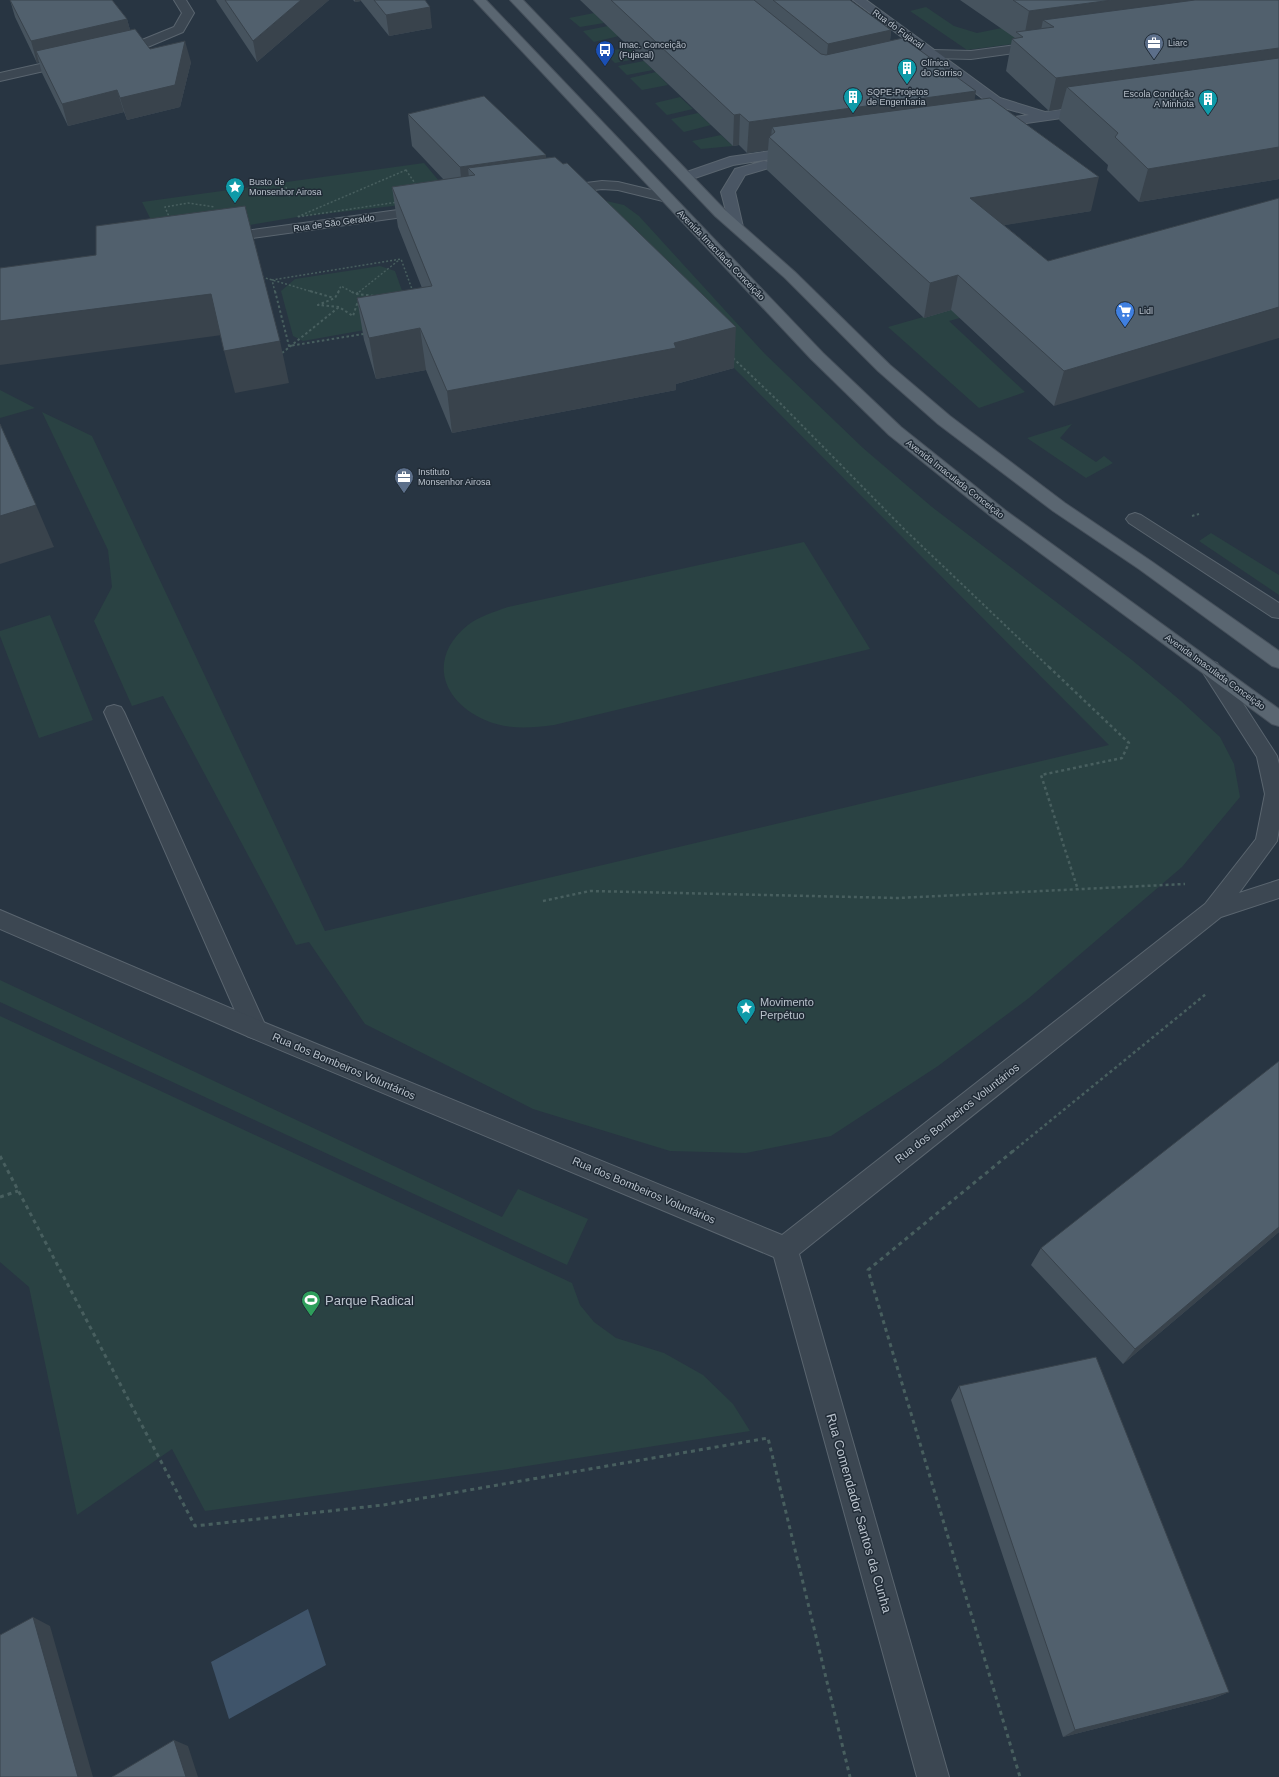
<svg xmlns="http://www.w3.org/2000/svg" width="1279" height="1777" font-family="Arial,sans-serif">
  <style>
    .green { fill: #2a4243 }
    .water { fill: #3f546a }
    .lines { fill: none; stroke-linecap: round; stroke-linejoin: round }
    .lane-casing { stroke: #5a656f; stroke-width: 2 }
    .street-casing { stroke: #5a656f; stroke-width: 2 }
    .secondary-casing { stroke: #5a656f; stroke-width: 2 }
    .primary-casing { stroke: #46505b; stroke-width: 2 }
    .path-far3 { stroke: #485f5f; stroke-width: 1.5; stroke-dasharray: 2 2; stroke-linecap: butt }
    .path-far2 { stroke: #485f5f; stroke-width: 2; stroke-dasharray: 2.5 2.5; stroke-linecap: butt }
    .path-far1 { stroke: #485f5f; stroke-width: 2.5; stroke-dasharray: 3 3; stroke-linecap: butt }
    .path { stroke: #485f5f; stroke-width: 3; stroke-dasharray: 4 4; stroke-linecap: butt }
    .lane { fill: #3c4752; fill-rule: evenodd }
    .street { fill: #3c4752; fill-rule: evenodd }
    .secondary { fill: #4a5664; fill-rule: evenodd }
    .primary { fill: #5a6671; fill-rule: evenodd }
    .wall { fill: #46535e }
    .shaded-wall { fill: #39434c }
    .building { fill: #51606d; stroke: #39434c }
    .labels { text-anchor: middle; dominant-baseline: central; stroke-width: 3; stroke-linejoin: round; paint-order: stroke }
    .far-street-label { font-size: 9px; fill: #b9c2cc; stroke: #212c37 }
    .far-poi-label { font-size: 9px; fill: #b9c2cc; stroke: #212c37; text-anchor: start }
    .poi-label { font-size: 11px; fill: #b9c2cc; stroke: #212c37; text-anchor: start }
    .street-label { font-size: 11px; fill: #b9c2cc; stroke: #212c37 }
    .near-poi-label { font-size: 13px; fill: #b9c2cc; stroke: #212c37; text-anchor: start }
    .near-street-label { font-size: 13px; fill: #b9c2cc; stroke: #212c37 }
  </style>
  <rect width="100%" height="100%" fill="#283542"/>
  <path class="green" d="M 1279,0 L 1279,9 L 967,50 L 910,11 L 926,7 L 954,26 L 977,33 L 1031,22 Z
    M 594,13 L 604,23 L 580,27 L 569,18 Z
    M 608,26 L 619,36 L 594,42 L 583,31 Z
    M 630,47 L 641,58 L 615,63 L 604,52 Z
    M 644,61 L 653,70 L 627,75 L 618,66 Z
    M 656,72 L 668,85 L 642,90 L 630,78 Z
    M 680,97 L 693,109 L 667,115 L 655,103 Z
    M 698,113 L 711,125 L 684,132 L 671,119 Z
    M 721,135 L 733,146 L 701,149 L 692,141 Z
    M 424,163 L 454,199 L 297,217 L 161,240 L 142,202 Z
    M 602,200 L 624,205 L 639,216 L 765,354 L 863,448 L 932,507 L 1132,660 L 1181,701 L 1220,737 L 1234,764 L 1240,797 L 1182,867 L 1029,998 L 938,1066 L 831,1136 L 746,1153 L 670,1151 L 533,1109 L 365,1024 L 309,942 L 296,945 L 163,696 L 132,706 L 94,621 L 112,587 L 108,550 L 42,412 L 92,436 L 325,931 L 1109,745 L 734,368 Z
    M 1263,233 L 949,321 L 1025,392 L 979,408 L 888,327 L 1029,287 Z
    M 380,266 L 395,271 L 411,316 L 404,323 L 303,341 L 293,336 L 281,291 L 295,279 Z
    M 0,390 L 35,408 L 0,418 Z
    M 1072,424 L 1060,438 L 1096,462 L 1104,456 L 1113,463 L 1086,478 L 1027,438 Z
    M 1211,533 L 1279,575 L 1279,595 L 1199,541 Z
    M 804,542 L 870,649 L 554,725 C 531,728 507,730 485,720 C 440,700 428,657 468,625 C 480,616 494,612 508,607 Z
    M 50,615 L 93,720 L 39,738 L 0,636 L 0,631 Z
    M 0,980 L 502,1217 L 518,1189 L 588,1219 L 567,1265 L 0,1002 Z
    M 0,1016 L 572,1283 L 580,1305 L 594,1322 L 616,1338 L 664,1353 L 703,1375 L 733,1404 L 750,1431 L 502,1470 L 205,1511 L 172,1449 L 77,1515 L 29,1287 L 0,1262 Z"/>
  <path class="water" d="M 308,1609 L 326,1665 L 229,1719 L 211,1662 Z"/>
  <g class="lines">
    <g class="lane-casing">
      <path id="lane" d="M 1135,513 L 1141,515 L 1279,603 L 1279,618 L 1272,617 L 1129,523 L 1126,519 L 1129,515 Z
        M 114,705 L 121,707 L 124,712 L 267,1029 L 263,1036 L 255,1039 L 247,1036 L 243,1029 L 104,712 L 107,707 Z"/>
    </g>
    <g class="street-casing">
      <path id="street" d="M 174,0 L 186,0 L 194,13 L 183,32 L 150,46 L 116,54 L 112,53 L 110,50 L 112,47 L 142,40 L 174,27 L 182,13 Z
        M 1039,42 L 1045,46 L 1043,49 L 971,59 L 933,58 L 912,63 L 906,59 L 908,56 L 933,50 L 971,51 Z
        M 71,57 L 77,61 L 75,64 L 0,81 L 0,73 Z
        M 602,181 L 618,182 L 672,195 L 674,198 L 672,201 L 667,202 L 618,190 L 602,189 L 562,194 L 557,193 L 555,190 L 557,187 L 562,186 Z
        M 427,206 L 432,207 L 434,210 L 432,213 L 223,242 L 218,241 L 216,238 L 218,235 L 223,234 Z
        M 1210,661 L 1217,663 L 1277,756 L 1279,764 L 1279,829 L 1277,841 L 1239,893 L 1279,880 L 1279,898 L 1221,917 L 799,1254 L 949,1777 L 917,1777 L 774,1257 L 247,1036 L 0,929 L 0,910 L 263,1022 L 782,1235 L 1205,904 L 1256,839 L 1265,794 L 1257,757 L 1200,668 L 1203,663 Z"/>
    </g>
    <g class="secondary-casing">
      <path id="secondary" d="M 853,0 L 866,0 L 1000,98 L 1045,112 L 1090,106 L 1096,110 L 1090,114 L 992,128 L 987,127 L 985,124 L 987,121 L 1029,115 L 990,104 Z
        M 797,147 L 802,148 L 804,151 L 802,154 L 733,165 L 686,181 L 681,180 L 679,177 L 681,174 L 730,157 Z
        M 764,161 L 769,162 L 771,165 L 769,168 L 745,175 L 735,192 L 743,227 L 741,230 L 731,230 L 721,192 L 735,169 Z"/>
    </g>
    <g class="primary-casing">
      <path id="primary" d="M 474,0 L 486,0 L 823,353 L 901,427 L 1005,510 L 1279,709 L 1279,726 L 1272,724 L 993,518 L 889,435 L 811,359 Z
        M 510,0 L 523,0 L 725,210 L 795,272 L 890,365 L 950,416 L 1065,503 L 1151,561 L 1279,651 L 1279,668 L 1272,666 L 1139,569 L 1053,511 L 938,424 L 878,371 L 785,278 L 715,216 Z"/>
    </g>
    <path class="path-far3" d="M 406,170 L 425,198 L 297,217 Z
      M 286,187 L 290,198
      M 170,219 L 165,207 L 188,203 L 215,207
      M 262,277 L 313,292
      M 275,292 L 272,280 L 401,259 L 413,292
      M 338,292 L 341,286 L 352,292
      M 359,292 L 399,260"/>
    <path class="path-far2" d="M 275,291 L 289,346 L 425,324 L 413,291
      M 310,291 L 334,298
      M 339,291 L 335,298 L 318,305 L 339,307 L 353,316 L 357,304 L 376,296 L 356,294 L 350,291
      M 356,294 L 360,291
      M 282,353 L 339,307
      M 733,358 L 780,403 L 904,529 L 1050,668
      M 1192,516 L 1199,514"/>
    <path class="path-far1" d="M 1049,667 L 1129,743 L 1122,758 L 1041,775 L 1078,890
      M 543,901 L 590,891 L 898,898 L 1185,884
      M 1012,1152 L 1206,994"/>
    <path class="path" d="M 1013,1151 L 868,1270 L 1020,1777
      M 0,1156 L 195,1526 L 383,1505 L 768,1438 L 850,1777
      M 0,1197 L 18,1191"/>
    <use href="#lane" class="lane"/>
    <use href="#street" class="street"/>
    <use href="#secondary" class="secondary"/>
    <use href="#primary" class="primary"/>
  </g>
  <path class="wall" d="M 10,0 L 112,0 L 127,19 L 130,30 L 150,49 L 191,62 L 180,107 L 127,120 L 124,112 L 68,126 L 42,73 L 39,62 L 37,63 L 15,17 Z
    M 216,0 L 329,0 L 257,62 L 217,2 Z
    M 353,0 L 425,0 L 432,28 L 389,36 L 361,1 L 355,2 Z
    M 580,0 L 850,0 L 891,30 L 890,41 L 975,100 L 1091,211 L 1004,225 L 1048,261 L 1279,198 L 1054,406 L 951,310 L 924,318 L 767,170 L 768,150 L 747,153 L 739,145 L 733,146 Z
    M 960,0 L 1279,0 L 1279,179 L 1139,202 L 1107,170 L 1108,165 L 1059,120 L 1061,109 L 1049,111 L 1006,71 L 1012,39 L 1015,38 Z
    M 408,114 L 546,155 L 546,158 L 734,368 L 676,384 L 676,390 L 452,433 L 426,370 L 376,379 L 364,340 L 357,298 L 422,288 L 398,227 L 392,187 L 444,180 L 412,146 Z
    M 1279,1232 L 1123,1364 L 1031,1265 L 1041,1248 Z
    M 959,1386 L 1229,1692 L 1212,1699 L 1063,1737 L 951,1400 Z"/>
  <path class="shaded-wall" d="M 301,0 L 329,0 L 257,62 L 253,41 Z
    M 355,0 L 361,0 L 361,1 L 355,2 Z
    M 1112,0 L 1279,0 L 1043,20 L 1039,40 L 1023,43 L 1029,11 Z
    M 430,7 L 432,28 L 389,36 L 386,15 Z
    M 127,19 L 133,41 L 36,51 L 39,62 L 37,63 L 31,41 Z
    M 891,30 L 888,59 L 825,74 L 828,44 Z
    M 185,41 L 191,62 L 180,107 L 127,120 L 120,98 Z
    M 1279,48 L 1279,79 L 1067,87 L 1061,109 L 1049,111 L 1056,78 Z
    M 117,90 L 124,112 L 68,126 L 62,104 Z
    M 976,91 L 971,122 L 775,132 L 772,127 L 771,138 L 769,137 L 768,150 L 747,153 L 749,122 Z
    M 740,114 L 739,145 L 733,146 L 734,115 Z
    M 1279,147 L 1279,179 L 1139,202 L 1148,169 Z
    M 546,155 L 548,187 L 475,175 L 468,168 L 471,198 L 463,199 L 460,167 Z
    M 1099,177 L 1091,211 L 964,232 L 970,198 Z
    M 958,275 L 951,310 L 924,318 L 930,283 Z
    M 211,294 L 222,335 L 0,365 L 0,321 Z
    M 1279,307 L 1279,338 L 1054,406 L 1064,371 Z
    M 736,327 L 734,368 L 676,384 L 676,390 L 452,433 L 447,391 L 674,343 Z
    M 420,328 L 426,370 L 376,379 L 369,338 Z
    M 280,341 L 289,383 L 235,393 L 224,351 Z
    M 36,505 L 54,547 L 0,564 L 0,516 Z
    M 1279,1227 L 1279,1232 L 1123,1364 L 1135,1349 Z
    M 33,1617 L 50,1626 L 93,1777 L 78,1777 Z
    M 1229,1692 L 1212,1699 L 1063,1737 L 1075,1730 Z
    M 174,1740 L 188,1746 L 198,1777 L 186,1777 Z"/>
  <path class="building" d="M 10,0 L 112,0 L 127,19 L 31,41 Z
    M 225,0 L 301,0 L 253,41 Z
    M 374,0 L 425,0 L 430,7 L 386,15 Z
    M 611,0 L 754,0 L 821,54 L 826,55 L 903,38 L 976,91 L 749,122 L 740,114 L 734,115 Z
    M 773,0 L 850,0 L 891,30 L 828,44 Z
    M 1013,0 L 1112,0 L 1029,11 Z
    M 1195,0 L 1279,0 L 1279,48 L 1056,78 L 1012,39 L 1023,37 L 1016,32 L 1054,27 L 1043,20 Z
    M 135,29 L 150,49 L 185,41 L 175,85 L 120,98 L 117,90 L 62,104 L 36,51 Z
    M 1279,58 L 1279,147 L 1148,169 L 1115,137 L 1118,133 L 1067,87 Z
    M 484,96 L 546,155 L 460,167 L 408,114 Z
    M 990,98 L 1099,177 L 970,198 L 1048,261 L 1279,198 L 1279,307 L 1064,371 L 958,275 L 930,283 L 769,137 L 775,132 L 772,127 Z
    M 555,157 L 563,164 L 567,163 L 736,327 L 674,343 L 676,348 L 447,391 L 420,328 L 369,338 L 357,298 L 432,286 L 392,187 L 475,175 L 468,168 Z
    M 245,206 L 280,341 L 224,351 L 211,294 L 0,321 L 0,268 L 96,255 L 96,226 Z
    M 0,424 L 36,505 L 0,516 Z
    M 1279,1061 L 1279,1227 L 1135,1349 L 1041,1248 Z
    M 1096,1357 L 1229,1692 L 1075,1730 L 959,1386 Z
    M 33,1617 L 78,1777 L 0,1777 L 0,1635 Z
    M 174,1740 L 186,1777 L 112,1777 Z"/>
  <defs>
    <g id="office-pin" transform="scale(1)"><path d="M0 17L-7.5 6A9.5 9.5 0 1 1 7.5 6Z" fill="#5c6f8a" stroke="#212c37"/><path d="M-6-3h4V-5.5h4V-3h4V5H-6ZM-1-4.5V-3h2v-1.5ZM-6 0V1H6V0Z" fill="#fff"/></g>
    <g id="bus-pin" transform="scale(1)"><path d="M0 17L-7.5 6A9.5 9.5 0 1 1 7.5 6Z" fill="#1a4fb4" stroke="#212c37"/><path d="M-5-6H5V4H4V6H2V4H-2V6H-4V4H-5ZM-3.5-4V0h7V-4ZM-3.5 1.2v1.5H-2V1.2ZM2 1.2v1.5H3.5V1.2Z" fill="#fff"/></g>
    <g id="building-pin" transform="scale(1)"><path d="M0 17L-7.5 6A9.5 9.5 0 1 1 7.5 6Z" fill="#0f9aa8" stroke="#212c37"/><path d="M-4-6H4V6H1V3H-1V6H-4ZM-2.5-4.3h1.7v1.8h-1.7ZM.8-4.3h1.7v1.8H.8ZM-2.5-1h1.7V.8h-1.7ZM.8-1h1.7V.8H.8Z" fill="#fff"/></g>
    <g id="sight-pin" transform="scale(1)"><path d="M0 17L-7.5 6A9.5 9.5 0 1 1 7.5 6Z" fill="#0f9aa8" stroke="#212c37"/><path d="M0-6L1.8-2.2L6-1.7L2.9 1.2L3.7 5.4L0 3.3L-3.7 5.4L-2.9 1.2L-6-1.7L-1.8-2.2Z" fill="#fff"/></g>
    <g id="supermarket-pin" transform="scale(1)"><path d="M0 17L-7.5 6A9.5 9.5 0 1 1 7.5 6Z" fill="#3f7fe0" stroke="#212c37"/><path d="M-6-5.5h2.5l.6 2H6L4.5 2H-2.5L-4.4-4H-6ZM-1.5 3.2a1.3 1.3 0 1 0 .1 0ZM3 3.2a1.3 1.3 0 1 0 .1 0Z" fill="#fff"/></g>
    <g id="stadium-pin" transform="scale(1)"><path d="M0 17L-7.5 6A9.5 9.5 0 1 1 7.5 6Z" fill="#2e9e5b" stroke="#212c37"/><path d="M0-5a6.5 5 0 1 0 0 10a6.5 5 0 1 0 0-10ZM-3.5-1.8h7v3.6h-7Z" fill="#fff"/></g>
  </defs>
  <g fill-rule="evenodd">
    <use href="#office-pin" x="1154" y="43"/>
    <use href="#bus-pin" x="605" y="50"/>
    <use href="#building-pin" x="907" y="68"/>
    <use href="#building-pin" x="853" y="97"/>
    <use href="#building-pin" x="1208" y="99"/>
    <use href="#sight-pin" x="235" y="187"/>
    <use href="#supermarket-pin" x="1125" y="311"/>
    <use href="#office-pin" x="404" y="477"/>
    <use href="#sight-pin" x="746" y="1008"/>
    <use href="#stadium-pin" x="311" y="1300"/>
  </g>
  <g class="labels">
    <g class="far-street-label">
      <text transform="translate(898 29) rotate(36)">Rua do Fujacal</text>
      <text transform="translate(334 223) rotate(-8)">Rua de São Geraldo</text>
      <text transform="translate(721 255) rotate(46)">Avenida Imaculada Conceição</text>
      <text transform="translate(955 479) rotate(38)">Avenida Imaculada Conceição</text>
      <text transform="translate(1215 672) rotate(36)">Avenida Imaculada Conceição</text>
    </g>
    <g class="far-poi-label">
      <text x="1168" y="43">Liarc</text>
      <text x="619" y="45">Imac. Conceição<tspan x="619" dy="10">(Fujacal)</tspan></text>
      <text x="921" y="63">Clínica<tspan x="921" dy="10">do Sorriso</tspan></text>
      <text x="867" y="92">SQPE-Projetos<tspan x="867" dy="10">de Engenharia</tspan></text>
      <text x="1194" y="94" text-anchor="end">Escola Condução<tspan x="1194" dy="10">A Minhota</tspan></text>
      <text x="249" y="182">Busto de<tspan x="249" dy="10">Monsenhor Airosa</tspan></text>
      <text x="1139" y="311">Lidl</text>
      <text x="418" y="472">Instituto<tspan x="418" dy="10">Monsenhor Airosa</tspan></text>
    </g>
    <g class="poi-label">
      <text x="760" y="1002">Movimento<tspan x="760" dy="13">Perpétuo</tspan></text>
    </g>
    <g class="street-label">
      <text transform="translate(344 1066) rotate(23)">Rua dos Bombeiros Voluntários</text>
      <text transform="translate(957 1113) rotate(-38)">Rua dos Bombeiros Voluntários</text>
      <text transform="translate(644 1190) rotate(23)">Rua dos Bombeiros Voluntários</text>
    </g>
    <g class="near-poi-label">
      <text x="325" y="1300">Parque Radical</text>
    </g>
    <g class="near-street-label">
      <text transform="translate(859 1513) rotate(74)">Rua Comendador Santos da Cunha</text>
    </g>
  </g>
</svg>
